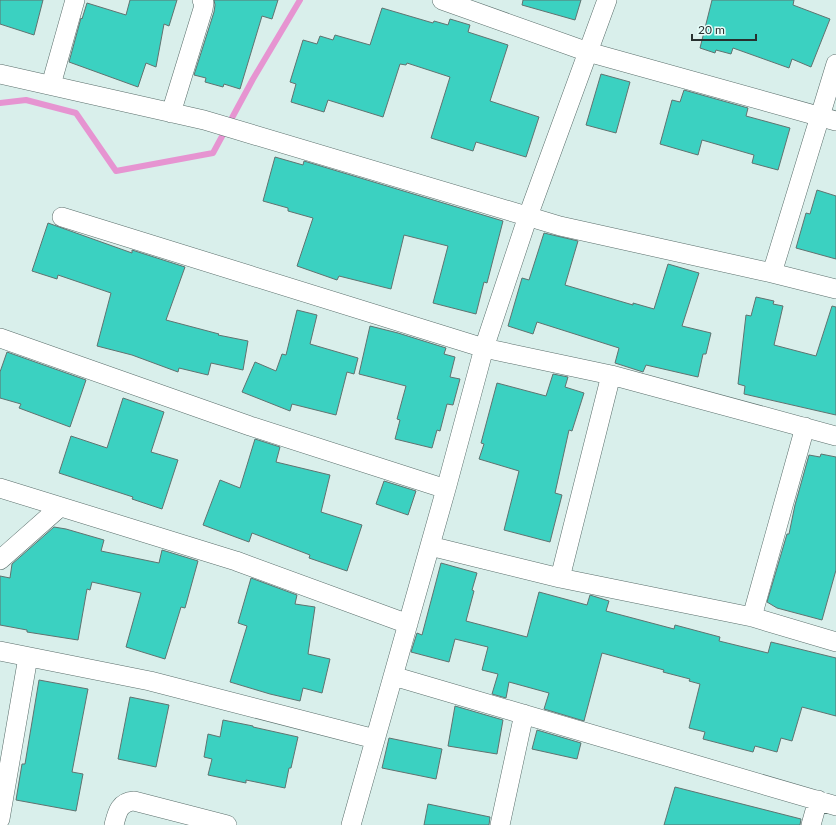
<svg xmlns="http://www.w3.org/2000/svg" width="836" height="825" font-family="Lato,sans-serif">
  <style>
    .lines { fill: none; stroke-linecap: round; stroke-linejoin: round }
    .stream { stroke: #e694d1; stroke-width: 6 }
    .building { fill: #3bd1c1; stroke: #607370 }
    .street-casing { stroke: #5a6e6b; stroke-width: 20 }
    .street { stroke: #fff; stroke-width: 19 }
  </style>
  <rect width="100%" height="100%" fill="#d9efeb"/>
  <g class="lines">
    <path class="stream" d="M 0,103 L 26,100 L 76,113 L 116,171 L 213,153 L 253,79 L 300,0"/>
  </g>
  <path class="building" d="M 0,0 L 43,0 L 34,35 L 0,24 Z
    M 130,0 L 177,0 L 169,26 L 164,24 L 156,67 L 146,63 L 138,87 L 69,62 L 81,18 L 82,19 L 87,3 L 126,15 Z
    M 214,0 L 278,0 L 272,19 L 262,16 L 240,89 L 224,84 L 223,87 L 205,82 L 206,78 L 194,75 L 214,12 L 215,5 Z
    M 523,0 L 581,0 L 575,20 L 522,5 Z
    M 712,0 L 794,0 L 793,5 L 830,19 L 811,67 L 792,59 L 789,68 L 733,48 L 731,54 L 716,50 L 715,53 L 700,48 Z
    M 382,8 L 433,23 L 434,21 L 448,25 L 450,19 L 470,25 L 468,32 L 508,45 L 490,101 L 539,117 L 526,157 L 476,142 L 473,151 L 431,138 L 450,77 L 407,63 L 406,65 L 400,64 L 383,117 L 328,100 L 324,112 L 291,102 L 296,84 L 290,82 L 303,40 L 317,44 L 320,36 L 333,40 L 335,35 L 370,45 Z
    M 601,74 L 630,82 L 616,133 L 586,125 Z
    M 684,90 L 748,108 L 746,116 L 790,128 L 778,170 L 752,163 L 754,155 L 702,140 L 698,155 L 660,144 L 672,100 L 680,102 Z
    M 275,157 L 303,165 L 304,161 L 503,221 L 487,283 L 484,282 L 476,314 L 433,303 L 448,246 L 404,235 L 391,289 L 339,276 L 337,280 L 297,266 L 313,218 L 288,211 L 288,208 L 263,201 Z
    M 817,190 L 836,196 L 836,259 L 796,248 L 806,213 L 810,214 Z
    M 48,223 L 132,253 L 132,250 L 185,267 L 166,320 L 219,334 L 218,335 L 248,341 L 243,370 L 211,363 L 208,375 L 179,368 L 178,372 L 132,355 L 97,346 L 111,293 L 58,275 L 57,279 L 32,271 Z
    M 544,233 L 578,241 L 565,285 L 633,305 L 633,303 L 654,309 L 668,264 L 699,273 L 682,326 L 711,333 L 706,354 L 703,354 L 698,377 L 646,365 L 643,372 L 615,363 L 619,348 L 537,322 L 533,334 L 508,326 L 522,278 L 529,280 Z
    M 756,297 L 774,301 L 773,304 L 783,306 L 774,345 L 816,356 L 832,306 L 836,307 L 836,415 L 744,394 L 745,386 L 738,384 L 746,315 L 751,316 Z
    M 297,310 L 317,315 L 310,344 L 358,358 L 354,374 L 347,372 L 336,415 L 292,404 L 290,411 L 242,392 L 255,362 L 276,371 L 282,354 L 286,355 Z
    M 370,326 L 398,333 L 446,348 L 444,354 L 455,357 L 450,377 L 460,379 L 453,405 L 447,404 L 440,431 L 437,430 L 432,448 L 395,439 L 400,420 L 397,419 L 406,386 L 359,374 Z
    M 7,352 L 86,380 L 70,427 L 19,408 L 21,404 L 0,398 L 0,372 Z
    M 553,374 L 568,377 L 565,387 L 584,393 L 572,431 L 569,430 L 555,493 L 562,495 L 550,542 L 504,530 L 519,471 L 479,459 L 484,444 L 481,443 L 497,383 L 546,396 Z
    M 123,398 L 164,412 L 151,452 L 178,460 L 162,509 L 132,499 L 133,497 L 59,473 L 71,436 L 107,448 Z
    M 255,439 L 280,447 L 276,462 L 330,475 L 321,512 L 362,525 L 347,571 L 309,558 L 310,555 L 252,533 L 249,542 L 203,525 L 220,480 L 240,488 Z
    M 821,454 L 836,457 L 836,570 L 822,620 L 777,608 L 767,602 L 787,534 L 789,534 L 795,505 L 809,455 L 820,457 Z
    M 384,481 L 416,491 L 408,515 L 376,504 Z
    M 54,527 L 66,529 L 104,540 L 101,551 L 159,563 L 162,550 L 198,561 L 185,608 L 181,607 L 165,659 L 126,647 L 141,593 L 92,582 L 90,590 L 87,589 L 78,640 L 27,632 L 27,630 L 0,625 L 0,576 L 10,578 L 12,564 Z
    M 441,563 L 477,573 L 472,590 L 474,591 L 466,621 L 527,637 L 539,592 L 587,605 L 590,595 L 609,601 L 606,611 L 674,629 L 675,625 L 720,637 L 719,641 L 768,653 L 771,642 L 836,658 L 836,716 L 802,707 L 792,741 L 781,738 L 777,752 L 755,746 L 753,752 L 703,739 L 705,732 L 689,728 L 700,684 L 689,681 L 690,679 L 663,672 L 664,670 L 602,653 L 584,721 L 544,709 L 549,693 L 509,682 L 506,698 L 492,694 L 498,674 L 482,670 L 488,647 L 455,639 L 449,662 L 411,652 L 417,633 L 422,635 Z
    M 251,578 L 297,595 L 295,604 L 315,607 L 308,654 L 330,659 L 322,693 L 303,688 L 300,701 L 270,694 L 230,682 L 247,626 L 238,623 Z
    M 39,680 L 88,689 L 72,772 L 83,774 L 76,811 L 16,800 L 22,764 L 25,764 Z
    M 130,697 L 169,705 L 156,767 L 118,759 Z
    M 455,706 L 503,720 L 497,754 L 448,746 Z
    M 223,720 L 253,726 L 253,727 L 298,737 L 291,768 L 289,768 L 285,788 L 246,780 L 246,783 L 208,775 L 212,759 L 204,757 L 208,734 L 220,737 Z
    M 537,730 L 581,743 L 577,759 L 532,749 Z
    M 389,738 L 442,749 L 436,779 L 382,768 Z
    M 675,787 L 801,819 L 800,825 L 664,825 Z
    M 428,804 L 490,817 L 489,825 L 424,825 Z"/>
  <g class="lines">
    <g class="street-casing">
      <path id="street" d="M 442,0 L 588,52 L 836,121
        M 607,0 L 528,216 L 484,348 L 611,375 L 560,578 L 752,617 L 836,642
        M 0,74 L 204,120 L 560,226 L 772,273 L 836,289
        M 51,85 L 75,0
        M 171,113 L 203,9 L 204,3 L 202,0
        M 62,217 L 484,348 L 446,489 L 351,825
        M 772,273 L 836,64
        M 0,338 L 250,426 L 446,489
        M 611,375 L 836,436
        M 0,488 L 236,561 L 408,624
        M 430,546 L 560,578
        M 0,560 L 60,507
        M 752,617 L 805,427
        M 0,651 L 150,681 L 375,739
        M 393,676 L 836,806
        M 0,819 L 28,657
        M 114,825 C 117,813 119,802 134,801 L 227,825
        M 500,825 L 524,714
        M 811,825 L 818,800"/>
    </g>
    <use href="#street" class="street"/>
  </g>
  <path d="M692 34v6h64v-6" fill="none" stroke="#28302f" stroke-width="2"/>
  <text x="698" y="34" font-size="12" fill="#28302f" stroke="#e6fdf9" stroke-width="3" paint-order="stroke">20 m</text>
</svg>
